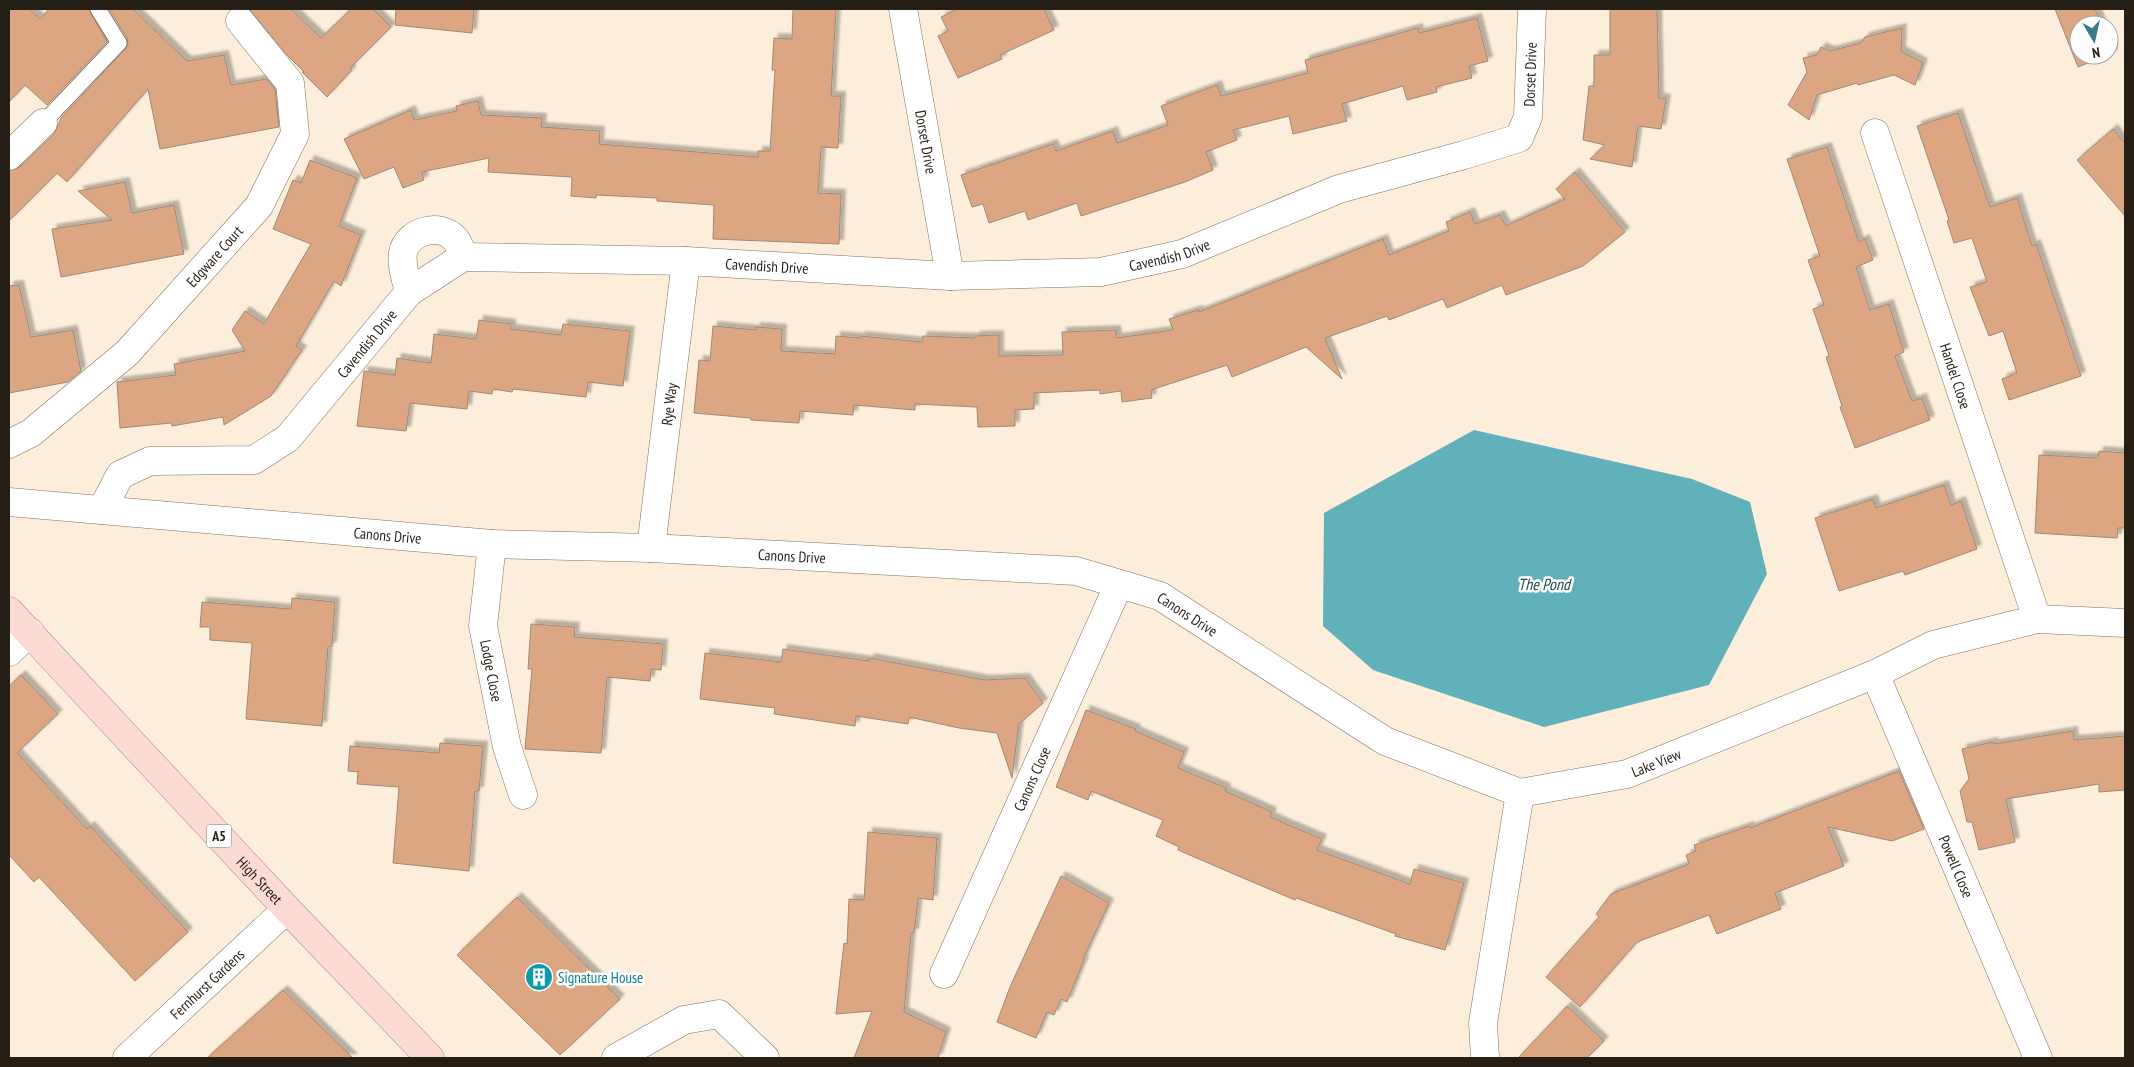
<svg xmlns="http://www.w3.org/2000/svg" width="2134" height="1067" font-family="'PT Sans Narrow',sans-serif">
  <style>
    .water { fill: #61b1ba }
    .building { fill: #dca683; stroke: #a08878; filter: url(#shadow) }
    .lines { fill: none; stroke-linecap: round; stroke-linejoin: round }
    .service-casing { stroke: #81725c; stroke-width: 17 }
    .minor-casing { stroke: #81725c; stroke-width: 29 }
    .primary-casing { stroke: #ae8a7f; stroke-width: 29 }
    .service { stroke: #fff; stroke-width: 15 }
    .minor { stroke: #fff; stroke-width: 28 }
    .primary { stroke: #fbdbd4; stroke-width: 28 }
    .labels { text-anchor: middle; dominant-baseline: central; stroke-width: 5; stroke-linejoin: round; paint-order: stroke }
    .shield { fill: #fefefe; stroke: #66625c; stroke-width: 1 }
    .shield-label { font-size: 14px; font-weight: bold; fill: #251f16 }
    .street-label { font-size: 15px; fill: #251f16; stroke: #fefefe }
    .culture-label { font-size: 15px; fill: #0d838f; stroke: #fefefe; text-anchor: start }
    .water-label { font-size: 16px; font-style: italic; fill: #22484d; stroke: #fefefe }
  </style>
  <defs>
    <filter id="shadow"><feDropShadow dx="4.5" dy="-4.5" stdDeviation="1" flood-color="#0004"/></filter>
  </defs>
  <rect width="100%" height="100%" fill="#fceedb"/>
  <path class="water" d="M 1474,430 L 1692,479 L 1750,502 L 1767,574 L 1709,685 L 1544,727 L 1373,670 L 1323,626 L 1324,513 Z"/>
  <path class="building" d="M 9,9 L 29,9 L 40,19 L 49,9 L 89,9 L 107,42 L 47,105 L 25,85 L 9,102 Z
    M 109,9 L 133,9 L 187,61 L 224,55 L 231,85 L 266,79 L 275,89 L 279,127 L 160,149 L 148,89 L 67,182 L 57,173 L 9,221 L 9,171 L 20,167 L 54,134 L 61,118 L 128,46 L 127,38 Z
    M 249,9 L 291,9 L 321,38 L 351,9 L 373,9 L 391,27 L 350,68 L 352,70 L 327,97 L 302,72 L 304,72 L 288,56 Z
    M 396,9 L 474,9 L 472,33 L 395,25 Z
    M 793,9 L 836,9 L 831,96 L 841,96 L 838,148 L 821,147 L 818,193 L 841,194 L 839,244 L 713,239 L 714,205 L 657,201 L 657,198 L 596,195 L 596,198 L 571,196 L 572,177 L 488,172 L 489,158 L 422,172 L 424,180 L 403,188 L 394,167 L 364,179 L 344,139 L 411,110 L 414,120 L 457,111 L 456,106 L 478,101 L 481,115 L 542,118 L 541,127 L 600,131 L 599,144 L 758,157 L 758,151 L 770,151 L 775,70 L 772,70 L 774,38 L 792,39 Z
    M 958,9 L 1044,9 L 1054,30 L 1000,55 L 1002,59 L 958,78 L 938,36 L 948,31 L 941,17 Z
    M 1610,9 L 1657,9 L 1659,98 L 1666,99 L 1661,129 L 1638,126 L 1632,167 L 1590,159 L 1605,145 L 1583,140 L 1589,86 L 1594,86 L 1594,55 L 1610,55 Z
    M 2055,9 L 2095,9 L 2102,25 L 2079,25 L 2079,55 L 2109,55 L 2109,43 L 2113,53 L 2078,67 Z
    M 1477,18 L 1488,61 L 1469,66 L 1472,78 L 1436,87 L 1437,92 L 1407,100 L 1403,86 L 1342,104 L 1347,121 L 1293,134 L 1289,116 L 1233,130 L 1237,140 L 1206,152 L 1213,170 L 1185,182 L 1081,216 L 1077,203 L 1028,220 L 1025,211 L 989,223 L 983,204 L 972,207 L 961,175 L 1053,144 L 1056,151 L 1113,131 L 1117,143 L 1168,125 L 1161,106 L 1217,85 L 1221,96 L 1308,73 L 1305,60 L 1418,28 L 1419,33 Z
    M 1902,28 L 1901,51 L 1923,63 L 1915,85 L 1894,75 L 1858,85 L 1857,83 L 1817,95 L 1809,120 L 1788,105 L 1807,72 L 1803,58 L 1817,55 L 1821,47 L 1830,51 L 1861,43 L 1865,37 Z
    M 1958,113 L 1990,207 L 2017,198 L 2032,246 L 2036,244 L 2081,376 L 2009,400 L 2002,379 L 2017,373 L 2003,331 L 1989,336 L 1970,287 L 1987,282 L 1972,238 L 1954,243 L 1947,221 L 1949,220 L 1917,126 Z
    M 2113,129 L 2125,143 L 2125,216 L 2077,160 Z
    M 1827,147 L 1859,242 L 1865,239 L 1873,260 L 1856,267 L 1870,310 L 1889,304 L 1904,352 L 1895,356 L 1912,401 L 1922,398 L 1930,420 L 1855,448 L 1840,407 L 1842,406 L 1826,357 L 1829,356 L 1813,309 L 1824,305 L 1808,260 L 1820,256 L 1787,159 Z
    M 310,160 L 357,178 L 339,226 L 361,235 L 341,286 L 334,281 L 296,346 L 302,350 L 271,396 L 224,425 L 223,417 L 172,426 L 171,423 L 120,428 L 117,382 L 176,375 L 174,364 L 245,351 L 232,330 L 245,311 L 264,324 L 311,244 L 273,229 L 293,180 L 301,183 Z
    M 1575,172 L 1625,232 L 1583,266 L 1506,295 L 1502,285 L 1447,308 L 1443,299 L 1389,320 L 1387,316 L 1325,338 L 1342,379 L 1306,347 L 1232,377 L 1227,365 L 1151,390 L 1152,398 L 1122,402 L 1121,391 L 1100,394 L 1100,390 L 1034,393 L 1034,409 L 1015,410 L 1015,426 L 978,427 L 977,407 L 915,404 L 915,410 L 854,405 L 853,415 L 800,411 L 799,423 L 751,420 L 751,418 L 694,413 L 699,360 L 710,361 L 713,326 L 756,330 L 756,327 L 782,329 L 781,351 L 835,354 L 836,336 L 861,338 L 861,336 L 922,342 L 923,336 L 975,338 L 975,336 L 999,335 L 999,356 L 1063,355 L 1062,332 L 1116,330 L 1117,338 L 1173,330 L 1169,319 L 1198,310 L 1199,312 L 1383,239 L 1389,255 L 1449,231 L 1446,222 L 1470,212 L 1475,224 L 1500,215 L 1506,226 L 1565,199 L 1556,189 Z
    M 125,182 L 132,213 L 174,205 L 184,254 L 61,277 L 52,229 L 112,220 L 78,191 Z
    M 19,285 L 31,337 L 73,330 L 81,371 L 68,382 L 9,393 L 9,286 Z
    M 479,320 L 511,324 L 511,329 L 561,335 L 563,324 L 630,331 L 623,386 L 588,382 L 586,397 L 513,389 L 512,392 L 493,389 L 492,394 L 469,391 L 467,409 L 410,403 L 406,431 L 357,426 L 364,371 L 395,375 L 397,358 L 431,363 L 434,334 L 476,339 Z
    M 2099,451 L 2125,453 L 2125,528 L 2118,528 L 2117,538 L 2035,533 L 2039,455 L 2098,458 Z
    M 1944,485 L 1951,505 L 1961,501 L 1977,549 L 1905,575 L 1903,571 L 1839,591 L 1815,518 L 1873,499 L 1876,508 Z
    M 292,598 L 335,602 L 332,646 L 328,647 L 322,726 L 246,719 L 252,643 L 210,640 L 210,627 L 200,627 L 202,602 L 291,609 Z
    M 531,624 L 575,627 L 574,637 L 663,644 L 661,670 L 651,669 L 650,681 L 607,677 L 601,753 L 525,749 L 532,669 L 528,669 Z
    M 783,649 L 869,661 L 870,658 L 985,680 L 1025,678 L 1043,703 L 1019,724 L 1012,778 L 997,733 L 959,728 L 909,717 L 908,724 L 856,716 L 855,726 L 774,714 L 775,708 L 700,699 L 705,653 L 781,662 Z
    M 21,675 L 58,714 L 17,753 L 87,829 L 90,826 L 188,932 L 135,981 L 39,877 L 34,882 L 9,855 L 9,686 Z
    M 1086,710 L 1136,729 L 1135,731 L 1184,752 L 1178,768 L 1226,788 L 1225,791 L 1272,812 L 1270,817 L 1322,839 L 1317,850 L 1410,884 L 1414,869 L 1464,883 L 1445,950 L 1395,936 L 1396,934 L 1296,898 L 1295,900 L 1243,878 L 1178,850 L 1179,847 L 1156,836 L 1163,820 L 1091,791 L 1088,800 L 1056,787 Z
    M 2073,731 L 2074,740 L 2125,736 L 2125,790 L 2099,792 L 2099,784 L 2006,799 L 2015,842 L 1979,850 L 1972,822 L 1967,822 L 1960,791 L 1969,779 L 1962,749 L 1993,742 L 1994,744 Z
    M 440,743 L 483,746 L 479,791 L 475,791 L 469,871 L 393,863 L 399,787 L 357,784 L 358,772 L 348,771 L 350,746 L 439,753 Z
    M 1899,771 L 1924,829 L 1892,841 L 1828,827 L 1844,866 L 1775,893 L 1781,909 L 1717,934 L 1709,915 L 1637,942 L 1580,1007 L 1546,977 L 1599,917 L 1596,914 L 1611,894 L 1689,864 L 1686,855 L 1696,851 L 1694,845 L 1749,826 L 1750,828 Z
    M 868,832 L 937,838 L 933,900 L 918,898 L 914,933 L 911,933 L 904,1012 L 946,1032 L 938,1058 L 854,1058 L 872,1011 L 836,1014 L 844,943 L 847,944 L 849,899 L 864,900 Z
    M 1061,876 L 1109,903 L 1083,959 L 1084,960 L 1067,1002 L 1061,999 L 1054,1015 L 1047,1012 L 1036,1038 L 997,1022 L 1010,987 Z
    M 517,897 L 620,999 L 560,1055 L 457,955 Z
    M 283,990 L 353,1058 L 207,1058 Z
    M 1567,1006 L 1604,1041 L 1587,1058 L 1518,1058 Z"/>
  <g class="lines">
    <g class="service-casing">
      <path id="service" d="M 43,123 L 119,43 L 98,9"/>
    </g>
    <g class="minor-casing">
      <g id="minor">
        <path id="s1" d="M 903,9 L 950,276"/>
        <path id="s2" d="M 1875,133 L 2037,619"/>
        <path d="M 9,156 L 43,123"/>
        <path d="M 409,292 C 406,279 401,266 403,253 C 407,231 440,222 455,239 C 459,243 461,251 463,257"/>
        <path id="s3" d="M 9,444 L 31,433 L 127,353 L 259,206 L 295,134 L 290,83 L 240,21"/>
        <path id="s4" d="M 9,502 L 492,544 L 651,548 L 1076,571 L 1160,596 L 1385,741 L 1520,793"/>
        <path id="s5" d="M 102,510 L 120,475 L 150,461 L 254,460 L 288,438 L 409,292 L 463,257 L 686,261 L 950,276 L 1101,272 L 1182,254 L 1339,189 L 1464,155 L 1519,138 L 1528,117 L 1532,9"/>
        <path id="s6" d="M 492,544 L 483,626 L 507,747 L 523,795"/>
        <path id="s7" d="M 651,548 L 686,261"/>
        <path d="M 9,652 L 30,632"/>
        <path id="s8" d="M 1875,674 L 2038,1058"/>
        <path id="s9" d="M 944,974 L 1119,584"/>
        <path id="s10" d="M 127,1058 L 287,909"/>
        <path d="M 616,1058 L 684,1020 L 719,1014 L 765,1058"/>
        <path id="s11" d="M 1485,1058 L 1483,1023 L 1520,793 L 1627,774 L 1875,674 L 1933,645 L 2037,619 L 2125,623"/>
      </g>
    </g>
    <g class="primary-casing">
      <g id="primary">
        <path id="s12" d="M 9,611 L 287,909 L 430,1058"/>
      </g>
    </g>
    <use href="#service" class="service"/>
    <use href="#minor" class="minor"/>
    <use href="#primary" class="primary"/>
  </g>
  <defs>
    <g id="building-disc" transform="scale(1.4375)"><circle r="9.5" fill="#0f9aa8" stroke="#fefefe"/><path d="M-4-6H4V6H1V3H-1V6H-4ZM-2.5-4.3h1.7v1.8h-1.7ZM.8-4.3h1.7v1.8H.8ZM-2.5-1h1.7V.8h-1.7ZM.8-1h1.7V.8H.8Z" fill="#fff"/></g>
  </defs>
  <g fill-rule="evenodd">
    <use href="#building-disc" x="539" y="977"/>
  </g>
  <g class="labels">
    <rect class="shield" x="206.5" y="824.5" width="25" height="23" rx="4"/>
    <g class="shield-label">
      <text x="219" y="836">A5</text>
    </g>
    <g class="street-label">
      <text stroke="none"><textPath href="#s5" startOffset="1615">Dorset Drive</textPath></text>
      <text stroke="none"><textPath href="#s1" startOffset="135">Dorset Drive</textPath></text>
      <text stroke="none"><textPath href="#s5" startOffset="1180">Cavendish Drive</textPath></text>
      <text stroke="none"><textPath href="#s3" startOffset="280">Edgware Court</textPath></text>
      <text stroke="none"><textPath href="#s5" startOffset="775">Cavendish Drive</textPath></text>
      <text stroke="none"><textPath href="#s5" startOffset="340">Cavendish Drive</textPath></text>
      <text stroke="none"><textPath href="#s2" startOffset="256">Handel Close</textPath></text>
      <text stroke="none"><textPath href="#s7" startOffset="145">Rye Way</textPath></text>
      <text stroke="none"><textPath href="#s4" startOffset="380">Canons Drive</textPath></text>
      <text stroke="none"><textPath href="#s4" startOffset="785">Canons Drive</textPath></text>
      <text stroke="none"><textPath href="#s4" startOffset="1190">Canons Drive</textPath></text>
      <text stroke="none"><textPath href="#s6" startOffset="128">Lodge Close</textPath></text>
      <text stroke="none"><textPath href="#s11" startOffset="408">Lake View</textPath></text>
      <text stroke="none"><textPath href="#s9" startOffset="214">Canons Close</textPath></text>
      <text stroke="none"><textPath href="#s8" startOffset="209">Powell Close</textPath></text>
      <text stroke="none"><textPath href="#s12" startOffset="368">High Street</textPath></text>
      <text stroke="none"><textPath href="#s10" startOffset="109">Fernhurst Gardens</textPath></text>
    </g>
    <g class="culture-label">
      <text x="558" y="977">Signature House</text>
    </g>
    <g class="water-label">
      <text x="1544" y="584">The Pond</text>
    </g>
  </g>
  <rect width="2134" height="1067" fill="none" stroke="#251f16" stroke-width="20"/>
  <g transform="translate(2094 40) rotate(171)"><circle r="24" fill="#fefefe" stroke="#a7a5a1"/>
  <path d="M0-4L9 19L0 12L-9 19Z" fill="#387c8b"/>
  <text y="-8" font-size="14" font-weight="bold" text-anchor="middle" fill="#251f16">N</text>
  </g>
</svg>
